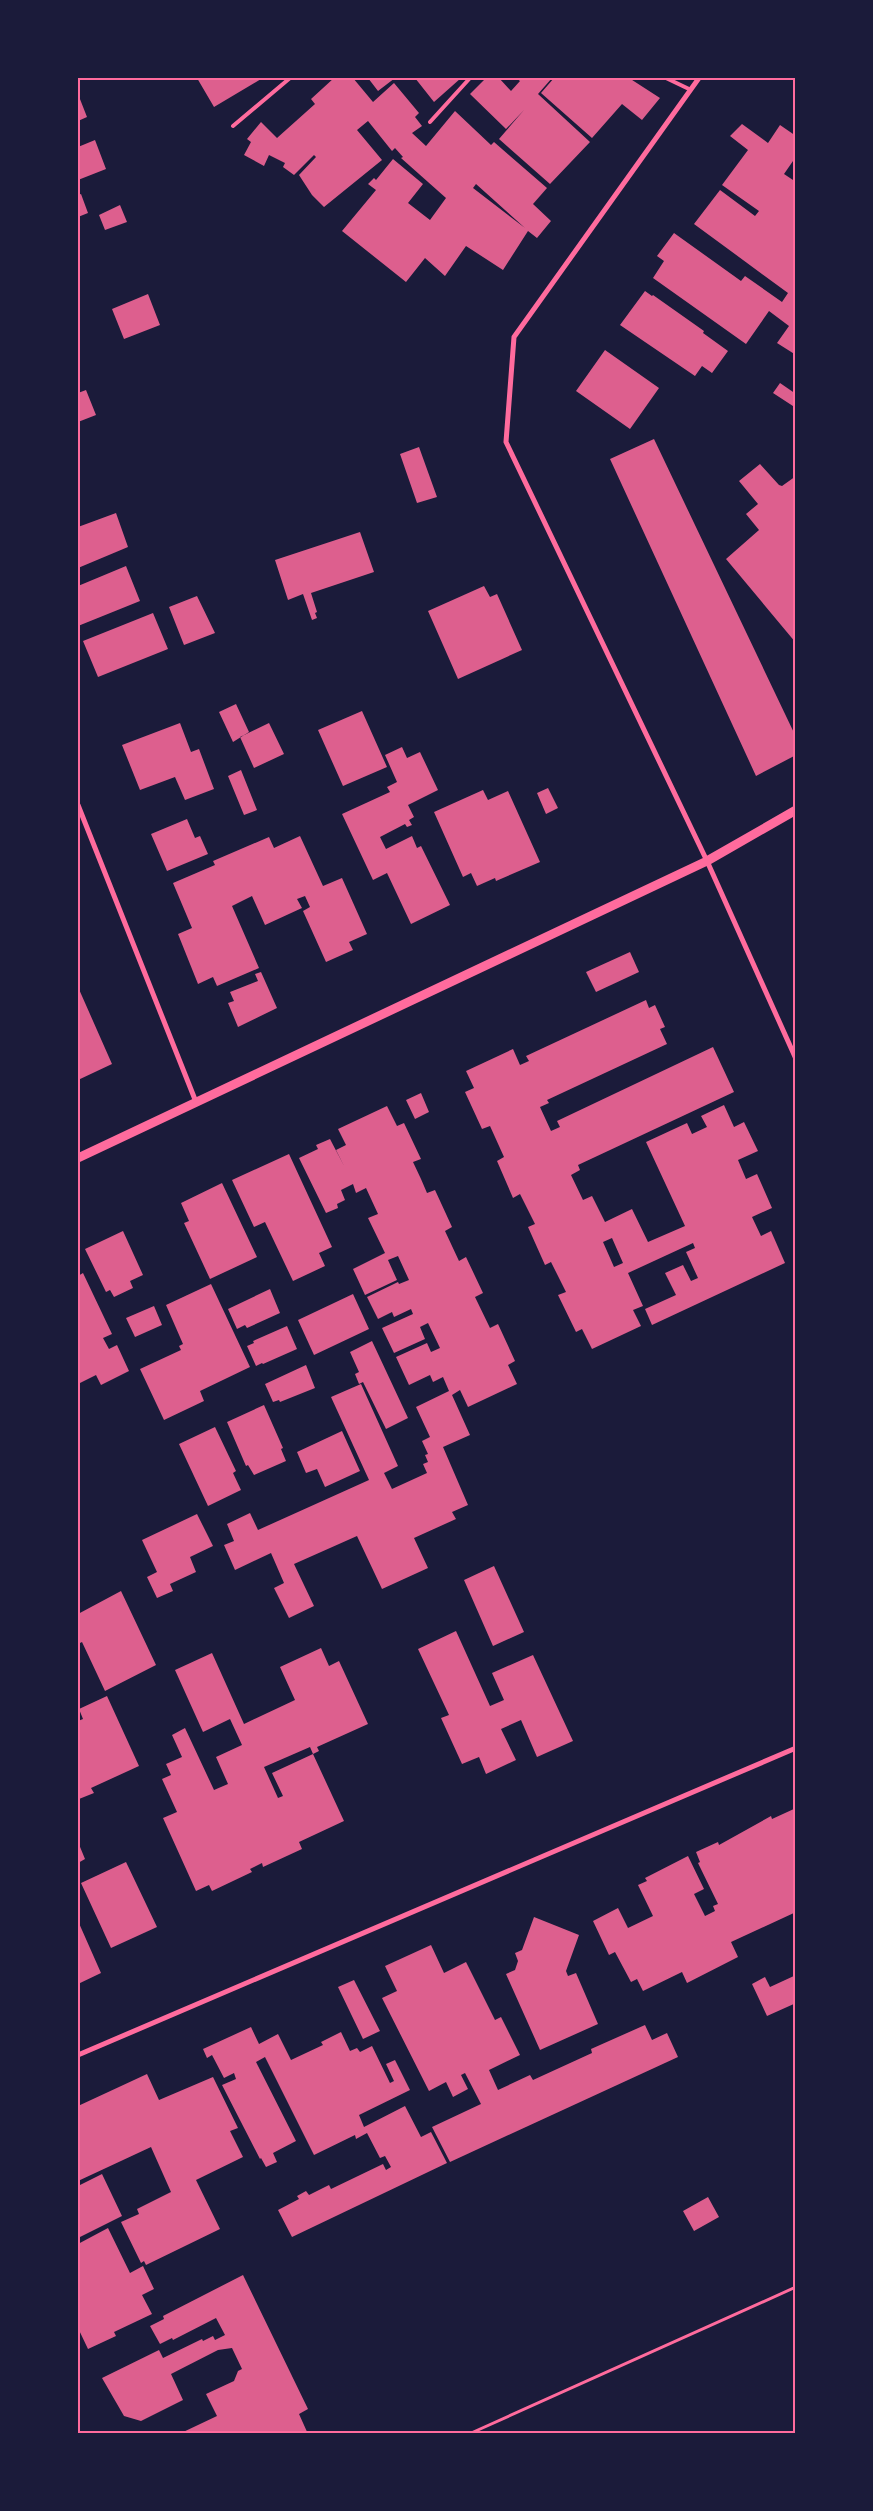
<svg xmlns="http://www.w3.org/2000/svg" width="873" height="2511" font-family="'Exo 2',sans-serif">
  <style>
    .building { fill: #dd5f8e; fill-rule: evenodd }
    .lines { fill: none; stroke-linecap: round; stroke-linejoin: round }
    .path { stroke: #ff6b9d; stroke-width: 3 }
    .service { stroke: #ff6b9d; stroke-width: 4 }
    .minor { stroke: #ff6b9d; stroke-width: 5 }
    .tertiary { stroke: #ff6b9d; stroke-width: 9 }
    .neatline { fill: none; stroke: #ff6b9d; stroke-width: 2 }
  </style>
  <rect width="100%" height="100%" fill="#1b1b3a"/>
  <path class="building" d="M 197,78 L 259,78 L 261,79 L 214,107 Z
    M 334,78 L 353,78 L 373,102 L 394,83 L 419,113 L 415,117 L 422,126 L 412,133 L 426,146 L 455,111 L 491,145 L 494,142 L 547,188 L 533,204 L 551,221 L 537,238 L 528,231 L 503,270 L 466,246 L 445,276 L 425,258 L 406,282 L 342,231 L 376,190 L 368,184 L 374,178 L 376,180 L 393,159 L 423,184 L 408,203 L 430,220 L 446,198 L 401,158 L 403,157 L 395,148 L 392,151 L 368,121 L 357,130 L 382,160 L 324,207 L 312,195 L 299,175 L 316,157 L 314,155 L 294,175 L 283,167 L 285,163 L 269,155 L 264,166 L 244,155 L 251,142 L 247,139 L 261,122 L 277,138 L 315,104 L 311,99 ZM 476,184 L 525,228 L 473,188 Z
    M 368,78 L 395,78 L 378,91 Z
    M 415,78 L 461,78 L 434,102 Z
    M 486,78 L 499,78 L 511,91 L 520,81 L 516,78 L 552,78 L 538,94 L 590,142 L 550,184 L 499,139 L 524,110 L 506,129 L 470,94 Z
    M 554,78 L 629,78 L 660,98 L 642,120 L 622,104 L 592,138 L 541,93 Z
    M 78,94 L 87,117 L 78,121 Z
    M 742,124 L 768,143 L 780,125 L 796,136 L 796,163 L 793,161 L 784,174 L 796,182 L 796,355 L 777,343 L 789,326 L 769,311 L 746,344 L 653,278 L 664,261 L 657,256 L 674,233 L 741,281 L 745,276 L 782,302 L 788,293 L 694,224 L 720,190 L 755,216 L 759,211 L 722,185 L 748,150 L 730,136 Z
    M 95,140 L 106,169 L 78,180 L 78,147 Z
    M 81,194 L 88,213 L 78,217 L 78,195 Z
    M 120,205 L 127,222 L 105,230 L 99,215 Z
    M 645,291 L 652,296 L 653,295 L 704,331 L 703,333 L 728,351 L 712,373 L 702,366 L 695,376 L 620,325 Z
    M 148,294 L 160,325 L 124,339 L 112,309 Z
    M 605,350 L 659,388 L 630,429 L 576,391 Z
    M 780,383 L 796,394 L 796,408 L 773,393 Z
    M 86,390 L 96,415 L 78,422 L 78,393 Z
    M 654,439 L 796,737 L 796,755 L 756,776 L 610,459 Z
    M 419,447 L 437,497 L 417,503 L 400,454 Z
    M 760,464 L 779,485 L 782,486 L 796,476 L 796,643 L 726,559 L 759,530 L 746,514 L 758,504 L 739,481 Z
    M 116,513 L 128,547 L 78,568 L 78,527 Z
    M 360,532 L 374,572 L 311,593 L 317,612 L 315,613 L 317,618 L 312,620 L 303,594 L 288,600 L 275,560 Z
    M 126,566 L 140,601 L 78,626 L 78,586 Z
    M 484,586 L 490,597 L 497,594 L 522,650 L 458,679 L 428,611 Z
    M 197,596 L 215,633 L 184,645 L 169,607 Z
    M 153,613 L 168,649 L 98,677 L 83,641 Z
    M 236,704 L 249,732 L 233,742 L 219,712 Z
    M 362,711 L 387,767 L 343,786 L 318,730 Z
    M 180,723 L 191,752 L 199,749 L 214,789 L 185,800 L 175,777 L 140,790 L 122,745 Z
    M 269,723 L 284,754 L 254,768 L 240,737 Z
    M 402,747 L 407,758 L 420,752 L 438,790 L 408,805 L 414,817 L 409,820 L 412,825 L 407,827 L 405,824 L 380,837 L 386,849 L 412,836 L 417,848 L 421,846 L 450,905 L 411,924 L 387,873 L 373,880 L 342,814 L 390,792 L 387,787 L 397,782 L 385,755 Z
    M 241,770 L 257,810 L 244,815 L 228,776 Z
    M 548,788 L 558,808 L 546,814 L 537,793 Z
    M 483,790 L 488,800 L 508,791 L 540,862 L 496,881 L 495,878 L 477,886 L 471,873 L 463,877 L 434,812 Z
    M 187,819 L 195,838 L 200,836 L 208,854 L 167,871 L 151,834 Z
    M 300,836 L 323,886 L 342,878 L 367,934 L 349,942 L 353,950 L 326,962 L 303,911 L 310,907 L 305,896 L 297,899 L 302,908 L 265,925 L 252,896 L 232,906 L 259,968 L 217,986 L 213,977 L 198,984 L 178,934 L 192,928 L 173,883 L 215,865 L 213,861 L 269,837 L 274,848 Z
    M 630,952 L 639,972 L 596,992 L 586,972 Z
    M 261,972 L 277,1008 L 238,1027 L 228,1003 L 234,1001 L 230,992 L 258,981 L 255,974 Z
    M 78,987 L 112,1064 L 78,1080 Z
    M 646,1000 L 649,1008 L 655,1005 L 665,1027 L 660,1029 L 667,1044 L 547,1100 L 549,1103 L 540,1107 L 551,1131 L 560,1127 L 557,1121 L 713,1047 L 734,1092 L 578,1165 L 580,1170 L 571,1175 L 583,1200 L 592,1196 L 605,1222 L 632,1209 L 648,1242 L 685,1226 L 646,1142 L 687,1123 L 692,1134 L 707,1127 L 701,1116 L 724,1105 L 734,1127 L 744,1122 L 758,1151 L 738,1160 L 746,1179 L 757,1174 L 772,1208 L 752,1217 L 761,1236 L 771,1231 L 785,1263 L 652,1325 L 645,1309 L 676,1295 L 665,1273 L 683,1265 L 691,1281 L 698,1278 L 686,1252 L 695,1248 L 693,1243 L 628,1273 L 643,1306 L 633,1310 L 641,1326 L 592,1349 L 582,1329 L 576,1332 L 558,1295 L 566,1292 L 551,1262 L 545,1265 L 528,1227 L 535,1224 L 520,1194 L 513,1198 L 497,1161 L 504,1157 L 490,1126 L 482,1129 L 465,1092 L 474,1088 L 466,1071 L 513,1049 L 520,1065 L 529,1061 L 526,1056 ZM 612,1238 L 623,1263 L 614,1267 L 603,1242 Z
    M 421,1093 L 429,1112 L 415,1119 L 406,1100 Z
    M 387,1106 L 397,1126 L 404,1123 L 421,1159 L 413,1162 L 421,1179 L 427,1193 L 435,1190 L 452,1227 L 445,1231 L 459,1261 L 466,1257 L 483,1293 L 475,1297 L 490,1328 L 498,1324 L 515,1361 L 508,1365 L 517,1384 L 468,1407 L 460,1390 L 452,1395 L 470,1435 L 443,1447 L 468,1505 L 452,1512 L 456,1519 L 414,1538 L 428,1568 L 382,1589 L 357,1536 L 294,1564 L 314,1606 L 289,1618 L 274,1588 L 284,1583 L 271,1553 L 235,1570 L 224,1545 L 234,1541 L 227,1524 L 250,1513 L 258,1530 L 369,1480 L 331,1397 L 361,1384 L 398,1466 L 384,1473 L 392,1489 L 427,1473 L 423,1464 L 428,1462 L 425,1455 L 428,1454 L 422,1441 L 430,1437 L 416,1407 L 449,1391 L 443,1377 L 433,1382 L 430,1375 L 409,1385 L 396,1357 L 427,1343 L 431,1352 L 440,1348 L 428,1323 L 420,1327 L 425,1339 L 394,1353 L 382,1328 L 413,1314 L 411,1309 L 394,1317 L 392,1312 L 378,1319 L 367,1297 L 398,1282 L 399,1284 L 409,1280 L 398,1256 L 388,1260 L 397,1280 L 365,1295 L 353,1269 L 385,1253 L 368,1218 L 378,1214 L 366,1188 L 356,1193 L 353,1184 L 341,1190 L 345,1200 L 337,1204 L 338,1208 L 326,1213 L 299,1158 L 318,1149 L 316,1145 L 330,1139 L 344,1166 L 336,1150 L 346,1145 L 338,1129 Z
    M 289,1154 L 332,1247 L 319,1253 L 325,1266 L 293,1281 L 265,1222 L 254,1227 L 232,1180 Z
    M 222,1183 L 257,1257 L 210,1279 L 184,1223 L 189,1221 L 181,1203 Z
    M 123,1231 L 143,1275 L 130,1281 L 133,1288 L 114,1297 L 110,1290 L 106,1292 L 85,1249 Z
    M 83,1273 L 112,1334 L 103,1338 L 109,1349 L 117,1345 L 129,1371 L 101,1385 L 96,1375 L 78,1384 L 78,1276 Z
    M 211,1284 L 250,1367 L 200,1391 L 204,1401 L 164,1420 L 140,1369 L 181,1350 L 179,1346 L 183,1344 L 166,1305 Z
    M 270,1289 L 280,1313 L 247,1328 L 245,1325 L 237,1329 L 228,1309 Z
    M 353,1294 L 369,1329 L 314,1355 L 298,1320 Z
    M 154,1306 L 162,1325 L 135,1337 L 126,1318 Z
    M 287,1326 L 297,1349 L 263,1364 L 262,1363 L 256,1366 L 247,1346 L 254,1343 L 253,1341 Z
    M 372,1341 L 408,1418 L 386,1429 L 363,1382 L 359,1384 L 355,1374 L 359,1372 L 350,1352 Z
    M 306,1365 L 315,1388 L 280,1402 L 279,1400 L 273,1402 L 265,1384 Z
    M 264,1405 L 283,1448 L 281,1449 L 286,1461 L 254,1475 L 248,1465 L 246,1466 L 227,1422 Z
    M 215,1427 L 236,1471 L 233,1473 L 241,1490 L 208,1506 L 179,1444 Z
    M 342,1431 L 360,1471 L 325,1487 L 317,1469 L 306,1473 L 297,1452 Z
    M 197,1514 L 213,1546 L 190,1557 L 196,1572 L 170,1584 L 173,1591 L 157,1598 L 147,1577 L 157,1572 L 142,1540 Z
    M 494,1566 L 524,1632 L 493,1646 L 464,1580 Z
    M 121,1591 L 156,1665 L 105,1691 L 82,1642 L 78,1644 L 78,1614 Z
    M 456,1631 L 490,1706 L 504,1700 L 492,1673 L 533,1655 L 573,1741 L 537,1757 L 521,1720 L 501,1729 L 516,1760 L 486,1774 L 479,1757 L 462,1764 L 441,1718 L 449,1715 L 418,1649 Z
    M 321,1648 L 329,1666 L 339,1661 L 368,1724 L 317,1747 L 319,1751 L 313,1754 L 310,1747 L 264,1767 L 278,1798 L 283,1796 L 272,1773 L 313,1754 L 344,1821 L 299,1842 L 302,1849 L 263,1867 L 262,1863 L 250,1869 L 252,1872 L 212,1891 L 209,1885 L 196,1891 L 163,1818 L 177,1812 L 162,1779 L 171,1775 L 166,1764 L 182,1757 L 172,1735 L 185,1728 L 214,1790 L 228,1784 L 216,1757 L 242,1745 L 230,1719 L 203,1732 L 175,1670 L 212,1653 L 244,1724 L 295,1700 L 280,1667 Z
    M 107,1696 L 139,1766 L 91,1788 L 94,1793 L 79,1799 L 78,1795 L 78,1789 L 80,1788 L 78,1783 L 78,1721 L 83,1719 L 79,1709 Z
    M 796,1808 L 796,1912 L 731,1942 L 738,1957 L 687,1983 L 682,1972 L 643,1991 L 637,1979 L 631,1982 L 615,1952 L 609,1955 L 593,1921 L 618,1908 L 628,1928 L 653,1916 L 638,1885 L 647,1881 L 645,1878 L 688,1856 L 704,1889 L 694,1894 L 705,1916 L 715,1911 L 713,1906 L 718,1904 L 698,1863 L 700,1862 L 696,1852 L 718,1842 L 719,1845 L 771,1816 L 772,1819 Z
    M 78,1842 L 85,1859 L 78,1863 Z
    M 126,1862 L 157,1927 L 111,1948 L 81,1883 Z
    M 534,1917 L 579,1935 L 566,1971 L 568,1976 L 576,1973 L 598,2024 L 540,2050 L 506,1974 L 515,1970 L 518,1961 L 515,1953 L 522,1950 Z
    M 78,1921 L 101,1973 L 78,1984 Z
    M 431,1945 L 444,1973 L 466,1962 L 495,2020 L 501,2017 L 520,2055 L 489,2070 L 498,2090 L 530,2075 L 533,2080 L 592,2053 L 591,2049 L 645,2025 L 652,2040 L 667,2033 L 678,2057 L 450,2162 L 432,2127 L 481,2104 L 465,2073 L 461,2075 L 468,2089 L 453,2097 L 446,2082 L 429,2091 L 382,1998 L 397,1991 L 385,1966 Z
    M 796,1975 L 796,2003 L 767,2016 L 752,1984 L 765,1977 L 770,1987 Z
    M 354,1980 L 380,2031 L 363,2039 L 338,1987 Z
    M 251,2027 L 259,2044 L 278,2034 L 291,2060 L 323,2045 L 321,2042 L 341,2032 L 350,2051 L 357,2048 L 360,2052 L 372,2046 L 390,2083 L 394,2081 L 386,2064 L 395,2060 L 410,2090 L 359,2115 L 364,2127 L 405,2106 L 421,2137 L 431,2132 L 447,2163 L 292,2237 L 278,2210 L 299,2199 L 297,2196 L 306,2191 L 309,2195 L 329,2185 L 331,2189 L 383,2164 L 386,2170 L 391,2167 L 385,2156 L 380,2158 L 367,2133 L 356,2139 L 355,2135 L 314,2155 L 265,2057 L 256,2062 L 296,2141 L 273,2153 L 277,2162 L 266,2167 L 261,2158 L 260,2159 L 222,2085 L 236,2079 L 234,2073 L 224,2078 L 212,2055 L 207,2058 L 203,2049 Z
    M 147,2074 L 159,2100 L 213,2077 L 238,2128 L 230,2131 L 243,2157 L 196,2180 L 220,2229 L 146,2265 L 144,2261 L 141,2263 L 121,2222 L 139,2214 L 137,2209 L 171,2192 L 151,2147 L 78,2181 L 78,2106 Z
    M 102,2174 L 122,2216 L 78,2238 L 78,2186 Z
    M 708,2197 L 719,2217 L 694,2231 L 683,2211 Z
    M 108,2228 L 130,2273 L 143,2266 L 154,2289 L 142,2295 L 152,2314 L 114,2332 L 116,2336 L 88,2349 L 78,2328 L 78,2244 Z
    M 243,2275 L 308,2409 L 299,2414 L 308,2434 L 179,2434 L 217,2416 L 206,2394 L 234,2381 L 238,2371 L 242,2369 L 232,2348 L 218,2350 L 171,2374 L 183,2400 L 141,2421 L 124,2416 L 102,2378 L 159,2350 L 163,2358 L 202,2339 L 203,2341 L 213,2336 L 215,2340 L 225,2335 L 216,2318 L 173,2340 L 172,2338 L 160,2344 L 150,2326 L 164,2319 L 163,2316 Z"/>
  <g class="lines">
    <path class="path" d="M 469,2434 L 796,2287"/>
    <path class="service" d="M 666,78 L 689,89
      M 430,122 L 470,78
      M 233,126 L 290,78"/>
    <path class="minor" d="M 699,78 L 514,337 L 506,442 L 707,861 L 796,1059
      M 78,805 L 196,1102
      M 78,2055 L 796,1748"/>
    <path class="tertiary" d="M 78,1158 L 707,861 L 796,810"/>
  </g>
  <rect width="873" height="2511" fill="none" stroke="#1b1b3a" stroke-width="158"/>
  <rect x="79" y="79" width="715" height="2353" class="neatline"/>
</svg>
